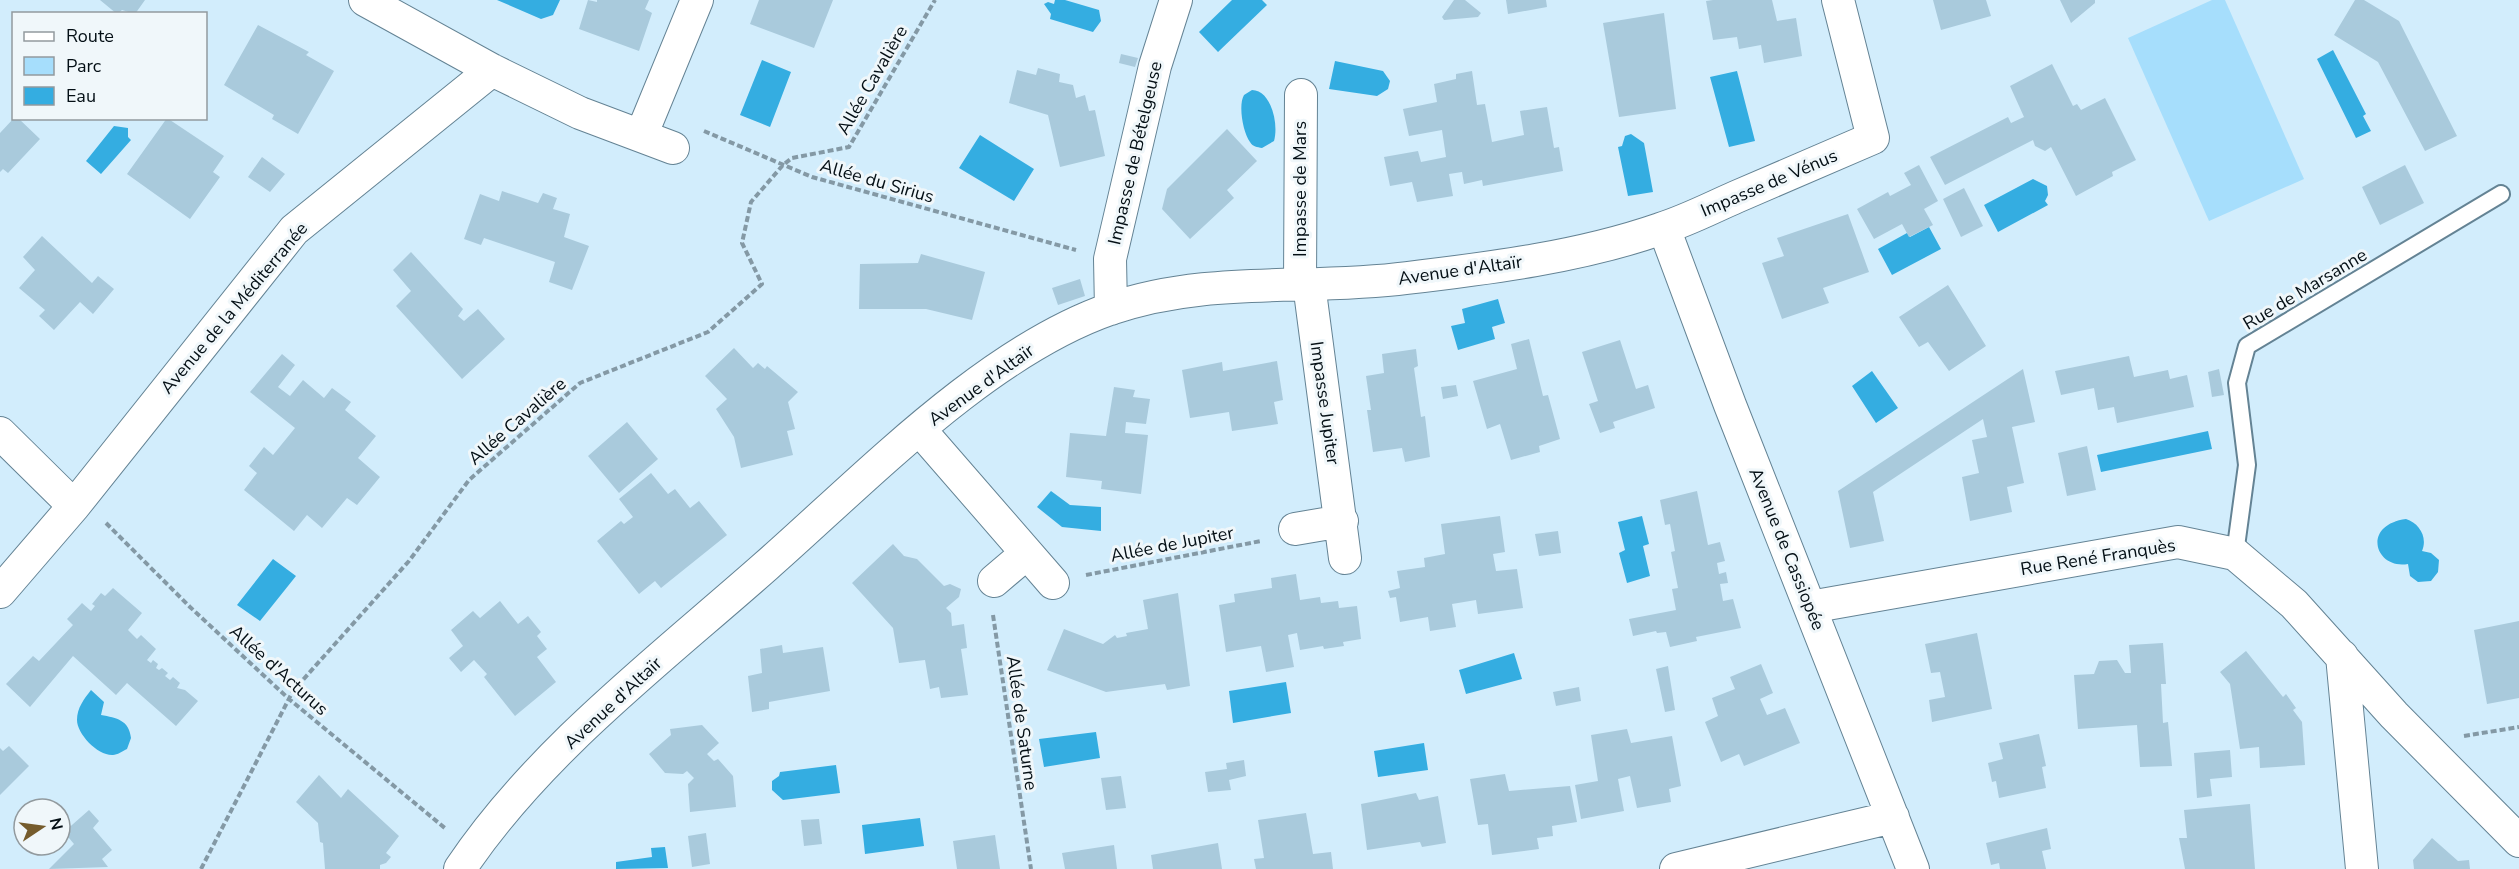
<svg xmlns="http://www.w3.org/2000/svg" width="2519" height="869" font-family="'Nunito Sans',sans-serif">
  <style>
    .green { fill: #a6defc }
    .water { fill: #34ade1 }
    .building { fill: #a9cadc }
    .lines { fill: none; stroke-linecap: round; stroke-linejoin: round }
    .service-casing { stroke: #648394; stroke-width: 20 }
    .minor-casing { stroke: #648394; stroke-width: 34 }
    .path { stroke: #8499a5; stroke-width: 4; stroke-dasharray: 6 3; stroke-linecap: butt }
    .service { stroke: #fff; stroke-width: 16 }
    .minor { stroke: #fff; stroke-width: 32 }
    .labels { text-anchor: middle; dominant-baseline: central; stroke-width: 6; stroke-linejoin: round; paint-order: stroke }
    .street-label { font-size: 18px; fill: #040f15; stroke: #f0f7fa }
  </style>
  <rect width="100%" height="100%" fill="#d2edfc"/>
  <path class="green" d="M 2212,0 L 2225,0 L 2304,179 L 2209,221 L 2128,38 Z"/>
  <path class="water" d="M 497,0 L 560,0 L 553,15 L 541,19 Z
    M 1055,0 L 1065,0 L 1099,10 L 1101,21 L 1093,32 L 1050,19 L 1051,14 L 1044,4 L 1048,2 L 1054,4 Z
    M 1232,0 L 1262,0 L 1267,5 L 1218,52 L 1199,32 Z
    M 2333,50 L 2366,114 L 2363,116 L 2371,131 L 2356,138 L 2317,59 Z
    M 762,60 L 791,72 L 770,127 L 740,115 Z
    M 1335,61 L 1383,71 L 1390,81 L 1388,89 L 1377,96 L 1329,89 Z
    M 1737,71 L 1755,141 L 1729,147 L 1710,77 Z
    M 1252,90 C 1271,90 1279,124 1274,141 L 1262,148 C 1257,147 1253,147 1250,142 C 1243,133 1238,105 1244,95 Z
    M 114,126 L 128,128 L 128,137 L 131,140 L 101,174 L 86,161 Z
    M 1631,134 L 1644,143 L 1653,192 L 1628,196 L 1618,147 L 1622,146 L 1625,136 Z
    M 980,135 L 1034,169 L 1014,201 L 959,168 Z
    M 2033,179 L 2047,186 L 2048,195 L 2045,201 L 2048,205 L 1998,232 L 1984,205 Z
    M 1929,227 L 1941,249 L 1892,275 L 1878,249 L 1907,233 L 1910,237 Z
    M 1498,299 L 1505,323 L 1492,327 L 1495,339 L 1458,350 L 1451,326 L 1465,323 L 1462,309 Z
    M 1872,371 L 1898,408 L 1876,423 L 1852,386 Z
    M 2208,431 L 2212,449 L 2101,472 L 2097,455 Z
    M 1051,491 L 1070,505 L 1101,507 L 1101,531 L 1062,527 L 1037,507 Z
    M 1642,516 L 1649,544 L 1643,546 L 1650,576 L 1627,583 L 1619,553 L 1625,550 L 1618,522 Z
    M 2406,519 C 2419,523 2428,537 2422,551 L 2431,553 L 2439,560 L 2438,572 L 2431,581 L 2418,582 L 2410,576 L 2408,564 C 2375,570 2361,525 2406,519 Z
    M 273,559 L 296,576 L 260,621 L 237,605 Z
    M 1514,653 L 1522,679 L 1466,694 L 1459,670 Z
    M 1286,682 L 1291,713 L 1233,723 L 1229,691 Z
    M 91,690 L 104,702 L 101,715 C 117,718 129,720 131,738 L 127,749 C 123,751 117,755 113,755 C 98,756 77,734 77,720 C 77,708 84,699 91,690 Z
    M 1096,732 L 1100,758 L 1044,767 L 1039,739 Z
    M 1424,743 L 1428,770 L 1378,777 L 1374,751 Z
    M 836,765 L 840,793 L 783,800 L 772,790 L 772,781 L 779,776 L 780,772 Z
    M 920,818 L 924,846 L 865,854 L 862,825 Z
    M 665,847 L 668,868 L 616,869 L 616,862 L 652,857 L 651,848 Z"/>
  <path class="building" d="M 100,0 L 145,0 L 135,14 L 122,10 L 117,14 Z
    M 588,0 L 597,2 L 597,0 L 649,0 L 645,9 L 652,13 L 639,51 L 579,29 Z
    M 759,0 L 833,0 L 814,48 L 750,24 Z
    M 1454,0 L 1465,0 L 1481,13 L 1478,17 L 1444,20 L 1442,17 Z
    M 1506,0 L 1546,0 L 1547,7 L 1508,14 Z
    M 1713,0 L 1772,0 L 1777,21 L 1796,18 L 1802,56 L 1764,63 L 1761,45 L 1739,49 L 1737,37 L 1713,40 L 1706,1 Z
    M 1933,0 L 1986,0 L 1991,16 L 1941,30 Z
    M 2060,0 L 2095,0 L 2095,3 L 2071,23 Z
    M 2355,0 L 2364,0 L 2399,21 L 2457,136 L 2425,151 L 2378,62 L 2334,35 Z
    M 1664,13 L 1676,109 L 1619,117 L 1603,23 Z
    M 258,25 L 309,52 L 306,55 L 334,71 L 298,134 L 272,119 L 274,115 L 224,85 Z
    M 1121,54 L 1138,58 L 1135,67 L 1119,63 Z
    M 2052,64 L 2073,106 L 2077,104 L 2081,110 L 2105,98 L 2136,160 L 2112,172 L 2113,176 L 2076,196 L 2051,147 L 2045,151 L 2035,146 L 2033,140 L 1945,185 L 1930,157 L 2008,117 L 2011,123 L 2024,117 L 2010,86 Z
    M 1038,68 L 1060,74 L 1059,82 L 1073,85 L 1076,98 L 1085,95 L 1089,111 L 1095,110 L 1105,156 L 1060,167 L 1048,115 L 1009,103 L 1017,70 L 1036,75 Z
    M 1472,71 L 1477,105 L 1485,104 L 1492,142 L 1524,135 L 1520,111 L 1547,107 L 1554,148 L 1559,147 L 1563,171 L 1483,186 L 1482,180 L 1464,184 L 1462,172 L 1449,174 L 1453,196 L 1417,202 L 1412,182 L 1390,186 L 1384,157 L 1418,151 L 1421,162 L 1446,157 L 1442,130 L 1409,136 L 1403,109 L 1437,102 L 1434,84 L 1456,79 L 1456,74 Z
    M 14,118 L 18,118 L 40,139 L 8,173 L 3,169 L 0,172 L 0,133 Z
    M 167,118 L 224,156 L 213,172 L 220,177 L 190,219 L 127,174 Z
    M 1227,129 L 1257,161 L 1227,190 L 1234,198 L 1190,239 L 1162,209 L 1167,189 Z
    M 262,157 L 285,174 L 270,192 L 248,177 Z
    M 1919,165 L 1938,201 L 1924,209 L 1933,225 L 1909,237 L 1902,224 L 1874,239 L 1857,209 L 1888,192 L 1890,196 L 1911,185 L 1904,173 Z
    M 2405,165 L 2424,203 L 2380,225 L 2362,187 Z
    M 1964,188 L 1983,226 L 1961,237 L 1943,199 Z
    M 502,191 L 538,203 L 543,193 L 557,198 L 553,209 L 570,214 L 564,237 L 589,246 L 572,290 L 549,282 L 555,262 L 484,238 L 481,245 L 464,239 L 480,194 L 499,201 Z
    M 1848,214 L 1869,272 L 1823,288 L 1829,303 L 1782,319 L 1762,263 L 1784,256 L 1777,238 Z
    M 42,236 L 92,283 L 98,276 L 114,289 L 93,314 L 80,302 L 54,330 L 39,316 L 45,310 L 19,288 L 35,270 L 23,257 Z
    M 411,252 L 463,309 L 458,316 L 464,321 L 478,309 L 505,339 L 462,379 L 396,306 L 411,291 L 393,270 Z
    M 921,254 L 985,272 L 972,320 L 926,309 L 859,309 L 860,264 L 918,263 Z
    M 1080,279 L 1085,296 L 1058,305 L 1052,288 Z
    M 1948,285 L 1986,346 L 1949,371 L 1928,342 L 1919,347 L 1899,317 Z
    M 1529,339 L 1543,396 L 1548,395 L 1560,439 L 1539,446 L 1540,452 L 1511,460 L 1500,424 L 1487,429 L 1473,381 L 1517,369 L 1511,344 Z
    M 1620,340 L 1636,389 L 1648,385 L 1655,408 L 1613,422 L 1615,428 L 1600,433 L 1589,404 L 1598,401 L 1582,352 Z
    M 734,348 L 753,368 L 758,363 L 765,369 L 767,366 L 798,392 L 788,402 L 795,429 L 787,431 L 793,455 L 741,468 L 734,437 L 716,409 L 727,399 L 705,376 Z
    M 1416,349 L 1418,366 L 1414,368 L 1421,417 L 1425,416 L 1430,457 L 1405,462 L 1402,448 L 1373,452 L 1367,410 L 1371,410 L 1366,376 L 1384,373 L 1382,354 Z
    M 282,354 L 295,365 L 278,387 L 290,396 L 303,380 L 324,398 L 332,388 L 351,402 L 345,410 L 376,436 L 358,458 L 380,477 L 357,505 L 347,498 L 322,528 L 307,515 L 294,531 L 244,490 L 257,473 L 249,466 L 264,447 L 273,455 L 295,428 L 250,392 Z
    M 2129,356 L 2134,377 L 2168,370 L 2170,379 L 2187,375 L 2194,407 L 2117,423 L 2114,407 L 2098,410 L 2094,388 L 2061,395 L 2055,371 Z
    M 1277,361 L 1283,400 L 1274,402 L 1278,424 L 1232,431 L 1229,412 L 1190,418 L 1182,370 L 1222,362 L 1223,371 Z
    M 2023,369 L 2035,422 L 2012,427 L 2024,483 L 2007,487 L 2012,512 L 1970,521 L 1962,477 L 1979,473 L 1972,440 L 1987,437 L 1983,419 L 1873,492 L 1884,541 L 1850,548 L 1838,491 Z
    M 2219,369 L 2224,395 L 2212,397 L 2208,372 Z
    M 1456,385 L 1458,396 L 1443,399 L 1441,387 Z
    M 1114,387 L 1135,390 L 1133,397 L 1150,399 L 1146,424 L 1126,422 L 1125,433 L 1148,435 L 1141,494 L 1101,489 L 1102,481 L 1066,477 L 1070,433 L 1106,436 Z
    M 627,422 L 658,459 L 619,493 L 588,456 Z
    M 2087,446 L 2096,490 L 2067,496 L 2058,453 Z
    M 651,473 L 668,494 L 675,489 L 690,508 L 699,501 L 727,535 L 661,588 L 655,581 L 639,594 L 597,541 L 621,521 L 624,524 L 633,517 L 619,499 Z
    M 1697,491 L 1708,545 L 1720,542 L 1725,561 L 1717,563 L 1719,574 L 1726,572 L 1728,583 L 1720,584 L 1723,601 L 1733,599 L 1741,628 L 1696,637 L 1697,641 L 1670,647 L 1666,632 L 1657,633 L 1656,631 L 1633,636 L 1629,619 L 1676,610 L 1672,589 L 1678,588 L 1671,552 L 1675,551 L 1670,524 L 1665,525 L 1660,500 Z
    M 1500,516 L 1505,552 L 1493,554 L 1496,571 L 1517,569 L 1523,608 L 1478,614 L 1476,600 L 1452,604 L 1456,627 L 1430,631 L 1428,617 L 1400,622 L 1396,597 L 1390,598 L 1388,591 L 1400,588 L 1397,571 L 1425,567 L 1424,558 L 1445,554 L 1441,524 Z
    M 1558,531 L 1561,553 L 1539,556 L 1535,534 Z
    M 893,544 L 904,556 L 917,559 L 944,586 L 950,584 L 961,589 L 959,597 L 946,608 L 951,613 L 952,626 L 964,624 L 967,648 L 961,649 L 968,695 L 941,698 L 939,687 L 930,689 L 925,660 L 899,663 L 893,628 L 852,583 Z
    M 1296,574 L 1300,600 L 1320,597 L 1321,603 L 1338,601 L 1339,608 L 1357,606 L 1361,639 L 1343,642 L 1344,646 L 1324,649 L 1323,646 L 1300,650 L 1297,633 L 1288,635 L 1294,667 L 1266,672 L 1261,646 L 1226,652 L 1219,605 L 1235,602 L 1234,594 L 1272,588 L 1271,578 Z
    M 113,588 L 142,613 L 128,630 L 137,639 L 141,635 L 156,649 L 147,660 L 151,663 L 153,660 L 158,664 L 156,668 L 159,670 L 162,668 L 168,673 L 165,676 L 170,680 L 173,677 L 180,683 L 177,688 L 185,690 L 198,701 L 176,726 L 127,683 L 116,695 L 73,656 L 30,707 L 6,684 L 33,656 L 39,661 L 73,625 L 67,619 L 82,603 L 91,611 L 95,606 L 92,604 L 101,593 L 105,596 Z
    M 1178,593 L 1190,686 L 1167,690 L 1165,684 L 1106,692 L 1047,670 L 1064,629 L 1103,644 L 1115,635 L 1117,638 L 1127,636 L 1126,633 L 1148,629 L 1143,600 Z
    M 500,601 L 518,624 L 528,616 L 541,632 L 537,636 L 547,649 L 537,657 L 556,682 L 515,716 L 484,677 L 487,674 L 474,660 L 461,672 L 449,658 L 463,646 L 451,630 L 473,611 L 480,618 Z
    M 2519,621 L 2519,698 L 2487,704 L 2474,630 Z
    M 1977,633 L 1992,709 L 1932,722 L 1929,700 L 1945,697 L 1940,672 L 1931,673 L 1925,644 Z
    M 2163,643 L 2166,684 L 2161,684 L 2163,723 L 2168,722 L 2172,766 L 2140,767 L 2137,725 L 2078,729 L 2074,675 L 2094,674 L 2099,661 L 2117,660 L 2125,673 L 2131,673 L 2129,645 Z
    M 782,645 L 783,653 L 823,647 L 830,691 L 769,702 L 769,709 L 752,712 L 748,676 L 762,673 L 760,649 Z
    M 2246,651 L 2283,697 L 2286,694 L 2296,708 L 2293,710 L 2302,722 L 2305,765 L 2260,768 L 2259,747 L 2240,749 L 2230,684 L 2220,672 Z
    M 1761,664 L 1773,693 L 1760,699 L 1767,715 L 1785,708 L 1800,743 L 1744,766 L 1739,754 L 1721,762 L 1705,722 L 1718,716 L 1712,698 L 1735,689 L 1730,677 Z
    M 1668,666 L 1675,710 L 1665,712 L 1656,669 Z
    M 1579,687 L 1581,701 L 1556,706 L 1553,692 Z
    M 702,725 L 719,743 L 707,754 L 714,761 L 718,759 L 733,776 L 736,807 L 690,812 L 688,784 L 694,778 L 687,771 L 683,774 L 665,773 L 649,754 L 671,735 L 670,729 Z
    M 1627,729 L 1631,743 L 1672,736 L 1681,786 L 1669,789 L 1671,802 L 1637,808 L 1630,776 L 1618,779 L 1624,811 L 1581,819 L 1575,785 L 1598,781 L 1591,735 Z
    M 2039,734 L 2046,766 L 2042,767 L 2046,788 L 1999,798 L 1996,781 L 1992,782 L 1988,763 L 2003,759 L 1999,743 Z
    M 9,746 L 29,766 L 0,795 L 0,748 L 3,751 Z
    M 2230,750 L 2232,777 L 2210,779 L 2212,796 L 2197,798 L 2194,753 Z
    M 1244,760 L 1246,776 L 1229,780 L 1231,790 L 1208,792 L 1205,772 L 1227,769 L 1226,763 Z
    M 1505,774 L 1509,791 L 1570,786 L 1577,822 L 1552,826 L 1553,836 L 1537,838 L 1539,849 L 1492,855 L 1488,824 L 1478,825 L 1470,779 Z
    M 319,775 L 341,798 L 348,789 L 399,836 L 386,853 L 391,857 L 386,863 L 380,865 L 380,869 L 325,869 L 323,843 L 320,842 L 318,823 L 296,802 Z
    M 1121,776 L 1126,808 L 1106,810 L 1101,778 Z
    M 1416,793 L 1419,800 L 1438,796 L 1446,843 L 1422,847 L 1420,842 L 1367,850 L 1361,804 Z
    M 2250,804 L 2255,869 L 2185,869 L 2179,838 L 2187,838 L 2184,810 Z
    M 89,810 L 99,821 L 93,828 L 112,850 L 102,859 L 108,867 L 49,869 L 74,844 L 64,832 Z
    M 1306,813 L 1313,854 L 1331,852 L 1333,869 L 1256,869 L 1254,859 L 1264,858 L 1258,820 Z
    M 819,819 L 822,844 L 804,846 L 801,820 Z
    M 2047,828 L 2051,849 L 2042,851 L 2046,869 L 2000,869 L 1999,863 L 1991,865 L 1986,843 Z
    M 706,833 L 710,864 L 692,867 L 688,836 Z
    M 995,835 L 1000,869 L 957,869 L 953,841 Z
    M 2432,838 L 2458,861 L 2469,860 L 2470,869 L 2414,869 L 2413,860 Z
    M 1218,843 L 1222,869 L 1153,869 L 1151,855 Z
    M 1114,845 L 1117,869 L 1065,869 L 1062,853 Z"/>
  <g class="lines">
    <g class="service-casing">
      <path id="service" d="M 2235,554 L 2247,465 L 2237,383 L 2247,346 L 2501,194"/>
    </g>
    <g class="minor-casing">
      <path id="minor" d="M 365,0 L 492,70 L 580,113 L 673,148
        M 641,136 L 697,0
        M 1664,228 L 1730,405 L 1913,869
        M 1300,284 L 1301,95
        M 1309,284 L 1345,558
        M 1111,309 L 1110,259 L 1155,66 L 1176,0
        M 920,430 L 1053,583
        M 0,433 L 74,506
        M 1295,529 L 1342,521
        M 994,581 L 1027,553
        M 0,592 L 74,506 L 294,230 L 492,70
        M 1810,607 L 2178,542 L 2235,554 L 2294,604 L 2394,715 L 2519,841
        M 2342,656 L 2362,869
        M 460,869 C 538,752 661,659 766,566 C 865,479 986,352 1110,309 C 1207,275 1307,291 1407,278 C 1491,268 1579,257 1660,229 C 1686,221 1711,208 1736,197 C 1782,177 1828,157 1873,138 L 1838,0
        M 1676,869 L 1893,817"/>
    </g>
    <path class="path" d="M 704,131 L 812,177 L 1076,250
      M 106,523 L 190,607 L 289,699 L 446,829
      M 1086,575 L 1261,541
      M 993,615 L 1031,869
      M 2464,736 L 2519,727
      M 201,869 L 293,691 L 409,561 L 469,480 L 580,383 L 708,332 L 762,284 L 742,243 L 751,202 L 783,165 L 792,158 L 849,147 L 935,0"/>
    <use href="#service" class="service"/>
    <use href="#minor" class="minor"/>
  </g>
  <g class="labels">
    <g class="street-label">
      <text transform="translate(872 80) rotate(-60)">Allée Cavalière</text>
      <text transform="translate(1135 153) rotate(-77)">Impasse de Bételgeuse</text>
      <text transform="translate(877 181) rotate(16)">Allée du Sirius</text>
      <text transform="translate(1769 183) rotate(-23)">Impasse de Vénus</text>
      <text transform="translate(1300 189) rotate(-90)">Impasse de Mars</text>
      <text transform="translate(1460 270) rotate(-8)">Avenue d'Altaïr</text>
      <text transform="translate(2305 289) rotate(-31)">Rue de Marsanne</text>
      <text transform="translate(234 308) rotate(-50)">Avenue de la Méditerranée</text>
      <text transform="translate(981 385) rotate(-36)">Avenue d'Altaïr</text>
      <text transform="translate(1325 403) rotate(82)">Impasse Jupiter</text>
      <text transform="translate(517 421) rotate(-41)">Allée Cavalière</text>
      <text transform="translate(1172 544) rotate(-11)">Allée de Jupiter</text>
      <text transform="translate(1787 549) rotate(68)">Avenue de Cassiopée</text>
      <text transform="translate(2098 557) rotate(-9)">Rue René Franquès</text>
      <text transform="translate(279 670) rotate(42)">Allée d'Acturus</text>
      <text transform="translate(613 703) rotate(-43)">Avenue d'Altaïr</text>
      <text transform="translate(1022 723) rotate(82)">Allée de Saturne</text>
    </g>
  </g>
  <rect x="12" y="12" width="195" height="108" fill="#f0f7fa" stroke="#929a9e" stroke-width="1.5"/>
  <rect x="24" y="32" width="30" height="9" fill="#ffffff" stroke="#929a9e" stroke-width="1.5"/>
  <text x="66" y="42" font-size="18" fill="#040f15">Route</text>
  <rect x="24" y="57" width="30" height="18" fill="#a6defc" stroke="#929a9e" stroke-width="1.5"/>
  <text x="66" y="72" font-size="18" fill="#040f15">Parc</text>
  <rect x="24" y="87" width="30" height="18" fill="#34ade1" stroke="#929a9e" stroke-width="1.5"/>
  <text x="66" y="102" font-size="18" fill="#040f15">Eau</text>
  <g transform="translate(42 827) rotate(77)"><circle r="28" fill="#f0f7fa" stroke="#929a9e" stroke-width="1.5"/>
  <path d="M0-4.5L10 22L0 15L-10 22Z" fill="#755c2d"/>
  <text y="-9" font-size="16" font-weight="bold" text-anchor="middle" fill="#040f15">N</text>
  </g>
</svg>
